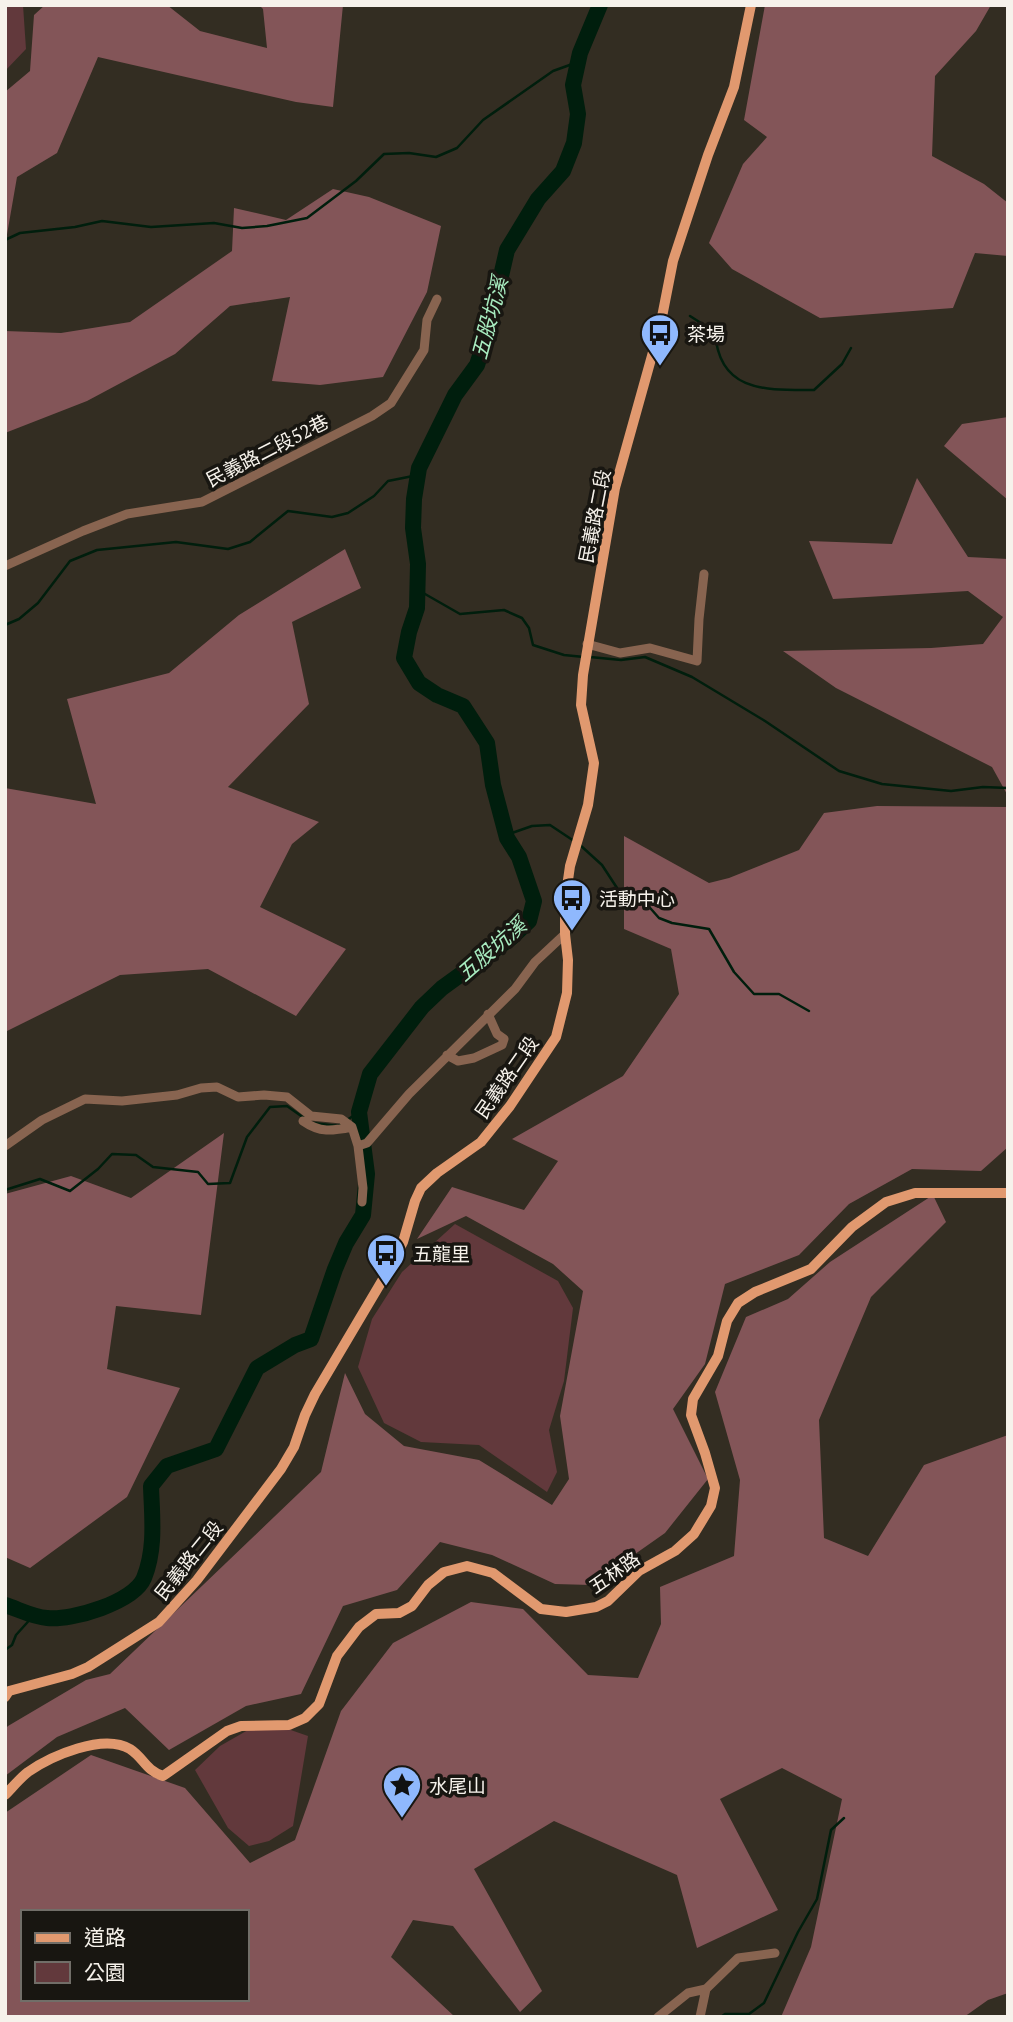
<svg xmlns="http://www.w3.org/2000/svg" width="1013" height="2022" font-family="'PT Serif','Noto Sans TC',serif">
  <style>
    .green { fill: #62393c }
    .forest { fill: #835558; fill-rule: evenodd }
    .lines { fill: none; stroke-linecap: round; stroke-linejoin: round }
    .stream { stroke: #001e0d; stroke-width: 2.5 }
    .river { stroke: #001e0d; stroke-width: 16 }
    .minor { stroke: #886450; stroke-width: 9 }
    .major { stroke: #e1996f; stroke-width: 10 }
    .labels { text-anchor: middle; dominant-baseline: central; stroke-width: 7; stroke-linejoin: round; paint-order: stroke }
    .poi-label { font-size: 19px; fill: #f6f2eb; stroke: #181611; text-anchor: start }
    .street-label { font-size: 19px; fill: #f6f2eb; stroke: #181611 }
    .water-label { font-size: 21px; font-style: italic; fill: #a8ecc0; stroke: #181611 }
  </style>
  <rect width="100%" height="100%" fill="#332d22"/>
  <path class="green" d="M 5,5 L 23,5 L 26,49 L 5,71 Z
    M 455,1224 L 558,1281 L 573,1308 L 564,1381 L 549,1430 L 557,1472 L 547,1492 L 479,1445 L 421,1442 L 384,1423 L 358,1367 L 372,1319 L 402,1272 Z
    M 255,1726 L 285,1728 L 308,1736 L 293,1826 L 269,1841 L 249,1846 L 228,1828 L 195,1770 L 220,1746 Z"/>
  <path class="forest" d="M 45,5 L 167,5 L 200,31 L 267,48 L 263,9 L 259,5 L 343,5 L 333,107 L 296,102 L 98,57 L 57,153 L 17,177 L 5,246 L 5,92 L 30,71 L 34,15 Z
    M 765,5 L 991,5 L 976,31 L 935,76 L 932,156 L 984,184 L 1008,203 L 1008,256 L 975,253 L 953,308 L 820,318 L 732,269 L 709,243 L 743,164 L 767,137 L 744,120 Z
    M 333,189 L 369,197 L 441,226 L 427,292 L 383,377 L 320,385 L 272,381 L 290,297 L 230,306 L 175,354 L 87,401 L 5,433 L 5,331 L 61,333 L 130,322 L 232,251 L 234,208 L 286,220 Z
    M 1008,417 L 1008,500 L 944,446 L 962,424 Z
    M 917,478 L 968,557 L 1008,559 L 1008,796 L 992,767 L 836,688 L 783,651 L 931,648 L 983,644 L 1003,617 L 968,591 L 833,599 L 809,541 L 892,544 Z
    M 345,549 L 361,588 L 292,622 L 309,704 L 228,787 L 319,822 L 292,844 L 260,907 L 346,949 L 296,1016 L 208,969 L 120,975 L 5,1032 L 5,788 L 96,804 L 67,699 L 169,673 L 239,615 Z
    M 877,806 L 1008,807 L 1008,1147 L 981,1171 L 912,1169 L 849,1204 L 799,1255 L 725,1284 L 705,1364 L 673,1409 L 708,1479 L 665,1533 L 591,1585 L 555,1584 L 492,1555 L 440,1542 L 397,1590 L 343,1606 L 301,1694 L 246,1706 L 169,1750 L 125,1708 L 57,1737 L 5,1776 L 5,1729 L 8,1726 L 86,1680 L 110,1674 L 321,1472 L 345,1373 L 365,1414 L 404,1446 L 479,1460 L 552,1505 L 569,1479 L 560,1416 L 583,1291 L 553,1264 L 466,1216 L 417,1239 L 452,1187 L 524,1210 L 558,1161 L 512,1139 L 623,1076 L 679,994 L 671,949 L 624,929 L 624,836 L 709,883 L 729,878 L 799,850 L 824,813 Z
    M 224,1133 L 201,1315 L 116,1306 L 107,1369 L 180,1388 L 127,1497 L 30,1568 L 5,1557 L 5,1194 L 71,1176 L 131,1198 Z
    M 933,1195 L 946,1222 L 871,1297 L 819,1420 L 824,1538 L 868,1556 L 924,1465 L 1008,1435 L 1008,1993 L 988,2000 L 964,2017 L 781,2017 L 811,1947 L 842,1799 L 782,1768 L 720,1799 L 778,1910 L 697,1948 L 677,1875 L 554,1821 L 474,1869 L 542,1991 L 520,2012 L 453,1926 L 413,1920 L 391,1957 L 455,2017 L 5,2017 L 5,1813 L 91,1755 L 185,1788 L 250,1863 L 295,1840 L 341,1711 L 393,1643 L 471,1602 L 523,1609 L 588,1675 L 638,1678 L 661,1624 L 660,1587 L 734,1556 L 740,1480 L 715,1392 L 746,1317 L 788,1299 L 830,1262 ZM 23,1912 L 247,1912 L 247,1999 L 23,1999 Z"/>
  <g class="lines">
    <path class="stream" d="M 5,240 L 20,233 L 75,227 L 102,221 L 151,227 L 214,223 L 242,228 L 267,226 L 307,218 L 356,181 L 384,154 L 409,153 L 436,157 L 457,148 L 483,120 L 553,71 L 578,62
      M 690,316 L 715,332 C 719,393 766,390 814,390 L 842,364 L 851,348
      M 418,590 L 460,614 L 504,610 L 522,618 L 529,628 L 533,645 L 564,655 L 584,657
      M 5,625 L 19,619 L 38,603 L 70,561 L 97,550 L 176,542 L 228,549 L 250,542 L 288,511 L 332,517 L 348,513 L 374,496 L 388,481 L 418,475
      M 590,657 L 621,660 L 645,657 L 692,677 L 765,721 L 839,771 L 882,784 L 951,791 L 983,787 L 1008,788
      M 506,835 L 532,826 L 550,825 L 574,841
      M 580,845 L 602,865 L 619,891 L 644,901 L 659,918 L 672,923 L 709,929 L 734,972 L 754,994 L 779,994 L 809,1011
      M 313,1123 L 338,1126 L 359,1112
      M 5,1190 L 40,1179 L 70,1191 L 98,1169 L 112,1154 L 136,1155 L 153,1167 L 198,1172 L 208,1184 L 230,1183 L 247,1137 L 270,1107 L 287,1106 L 304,1118
      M 5,1650 L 12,1645 L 16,1635 L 34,1615
      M 721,2017 L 725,2014 L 749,2014 L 764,2003 L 798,1932 L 817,1899 L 831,1830 L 844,1818"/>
    <path class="river" d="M 5,1605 C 18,1609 33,1617 47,1618 C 72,1621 134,1602 144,1578 C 156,1548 152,1517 151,1486 L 167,1466 L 216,1449 L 257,1368 L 295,1345 L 311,1339 L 335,1269 L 346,1243 L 363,1215 L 367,1174 L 359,1112 L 370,1074 L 422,1007 L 442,988 L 511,938 L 529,921 L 534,901 L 519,857 L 507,838 L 493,785 L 487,743 L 463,706 L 437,695 L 419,683 L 404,658 L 409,632 L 417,608 L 418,564 L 413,528 L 414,499 L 419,468 L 455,395 L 477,365 L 489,328 L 507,250 L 538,199 L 563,171 L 574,143 L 578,114 L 573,85 L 580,53 L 600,5"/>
    <path class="minor" d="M 5,566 L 83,531 L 127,514 L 202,502 L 372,416 L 391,403 L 424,350 L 427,320 L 437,299
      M 587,644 L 620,653 L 650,648 L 697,661 L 699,619 L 704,574
      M 447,1055 L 458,1061 L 474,1058 L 502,1045 L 504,1039 L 497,1034 L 488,1014
      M 303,1121 C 320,1133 332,1131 352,1127
      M 5,1146 L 42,1120 L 85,1099 L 122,1101 L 177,1095 L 201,1088 L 217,1087 L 238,1097 L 264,1095 L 287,1097 L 311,1116 L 341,1119 L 352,1127 L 358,1146 L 363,1188 L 362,1202
      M 358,1146 L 367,1143 L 409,1094 L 515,989 L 535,962 L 565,934
      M 658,2017 L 688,1993 L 706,1989
      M 700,2017 L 706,1989 L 738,1958 L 775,1953"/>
    <path class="major" d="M 5,1697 L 9,1691 L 72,1674 L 88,1667 L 159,1622 L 197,1580 L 281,1469 L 294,1447 L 305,1415 L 315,1394 L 392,1264 L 403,1242 L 415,1201 L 421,1188 L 437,1173 L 481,1142 L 510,1106 L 556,1037 L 567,993 L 568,960 L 565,934 L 565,901 L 570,866 L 588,805 L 594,763 L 581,705 L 583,675 L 615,488 L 660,327 L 673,261 L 708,155 L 734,87 L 751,5
      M 5,1795 C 12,1788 20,1778 28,1772 C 51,1756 103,1733 130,1749 C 144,1758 145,1770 163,1776 L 227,1731 L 241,1726 L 289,1725 L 305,1718 L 319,1704 L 337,1656 L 359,1627 L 376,1614 L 399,1613 L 412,1606 L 428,1585 L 444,1572 L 467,1566 L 493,1573 L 541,1609 L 566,1612 L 596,1607 L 608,1601 L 639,1571 L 675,1551 L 694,1534 L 711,1506 L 715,1488 L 705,1453 L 691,1415 L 693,1399 L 718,1356 L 727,1321 L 738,1303 L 755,1292 L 811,1269 L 852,1227 L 886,1202 L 915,1193 L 1008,1193"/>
  </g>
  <defs>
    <g id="bus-pin" transform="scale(2.0125)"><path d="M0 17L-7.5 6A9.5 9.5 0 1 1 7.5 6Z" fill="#8fb8fd" stroke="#181611"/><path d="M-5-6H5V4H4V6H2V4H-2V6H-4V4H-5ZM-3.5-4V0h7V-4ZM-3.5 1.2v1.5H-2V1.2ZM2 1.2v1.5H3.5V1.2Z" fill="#111"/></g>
    <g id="sight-pin" transform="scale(2.0125)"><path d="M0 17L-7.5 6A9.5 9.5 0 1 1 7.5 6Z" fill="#8fb8fd" stroke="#181611"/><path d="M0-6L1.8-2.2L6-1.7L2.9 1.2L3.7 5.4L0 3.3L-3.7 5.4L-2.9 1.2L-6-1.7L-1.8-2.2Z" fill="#111"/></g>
  </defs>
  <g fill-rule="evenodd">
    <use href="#bus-pin" x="660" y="333"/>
    <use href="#bus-pin" x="572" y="898"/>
    <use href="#bus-pin" x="386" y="1253"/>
    <use href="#sight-pin" x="402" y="1785"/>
  </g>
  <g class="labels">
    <g class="poi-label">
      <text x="687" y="333">茶場</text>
      <text x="599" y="898">活動中心</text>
      <text x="413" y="1253">五龍里</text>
      <text x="429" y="1785">水尾山</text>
    </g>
    <g class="street-label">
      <text transform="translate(267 450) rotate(-27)">民義路二段52巷</text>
      <text transform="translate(594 516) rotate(-79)">民義路二段</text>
      <text transform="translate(506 1077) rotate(-55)">民義路二段</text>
      <text transform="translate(188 1560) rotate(-51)">民義路二段</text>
      <text transform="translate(614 1572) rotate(-35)">五林路</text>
    </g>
    <g class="water-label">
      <text transform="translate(489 318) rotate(-75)">五股坑溪</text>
      <text transform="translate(491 949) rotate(-41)">五股坑溪</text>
    </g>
  </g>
  <rect width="1013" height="2022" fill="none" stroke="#f6f2eb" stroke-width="14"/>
  <rect x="21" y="1910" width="228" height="91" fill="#181611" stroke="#716e68" stroke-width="2"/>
  <rect x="35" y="1933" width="35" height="10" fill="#e1996f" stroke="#716e68" stroke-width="2"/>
  <text x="84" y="1945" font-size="21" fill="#f6f2eb">道路</text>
  <rect x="35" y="1962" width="35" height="21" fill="#62393c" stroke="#716e68" stroke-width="2"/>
  <text x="84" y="1980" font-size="21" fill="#f6f2eb">公園</text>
</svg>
